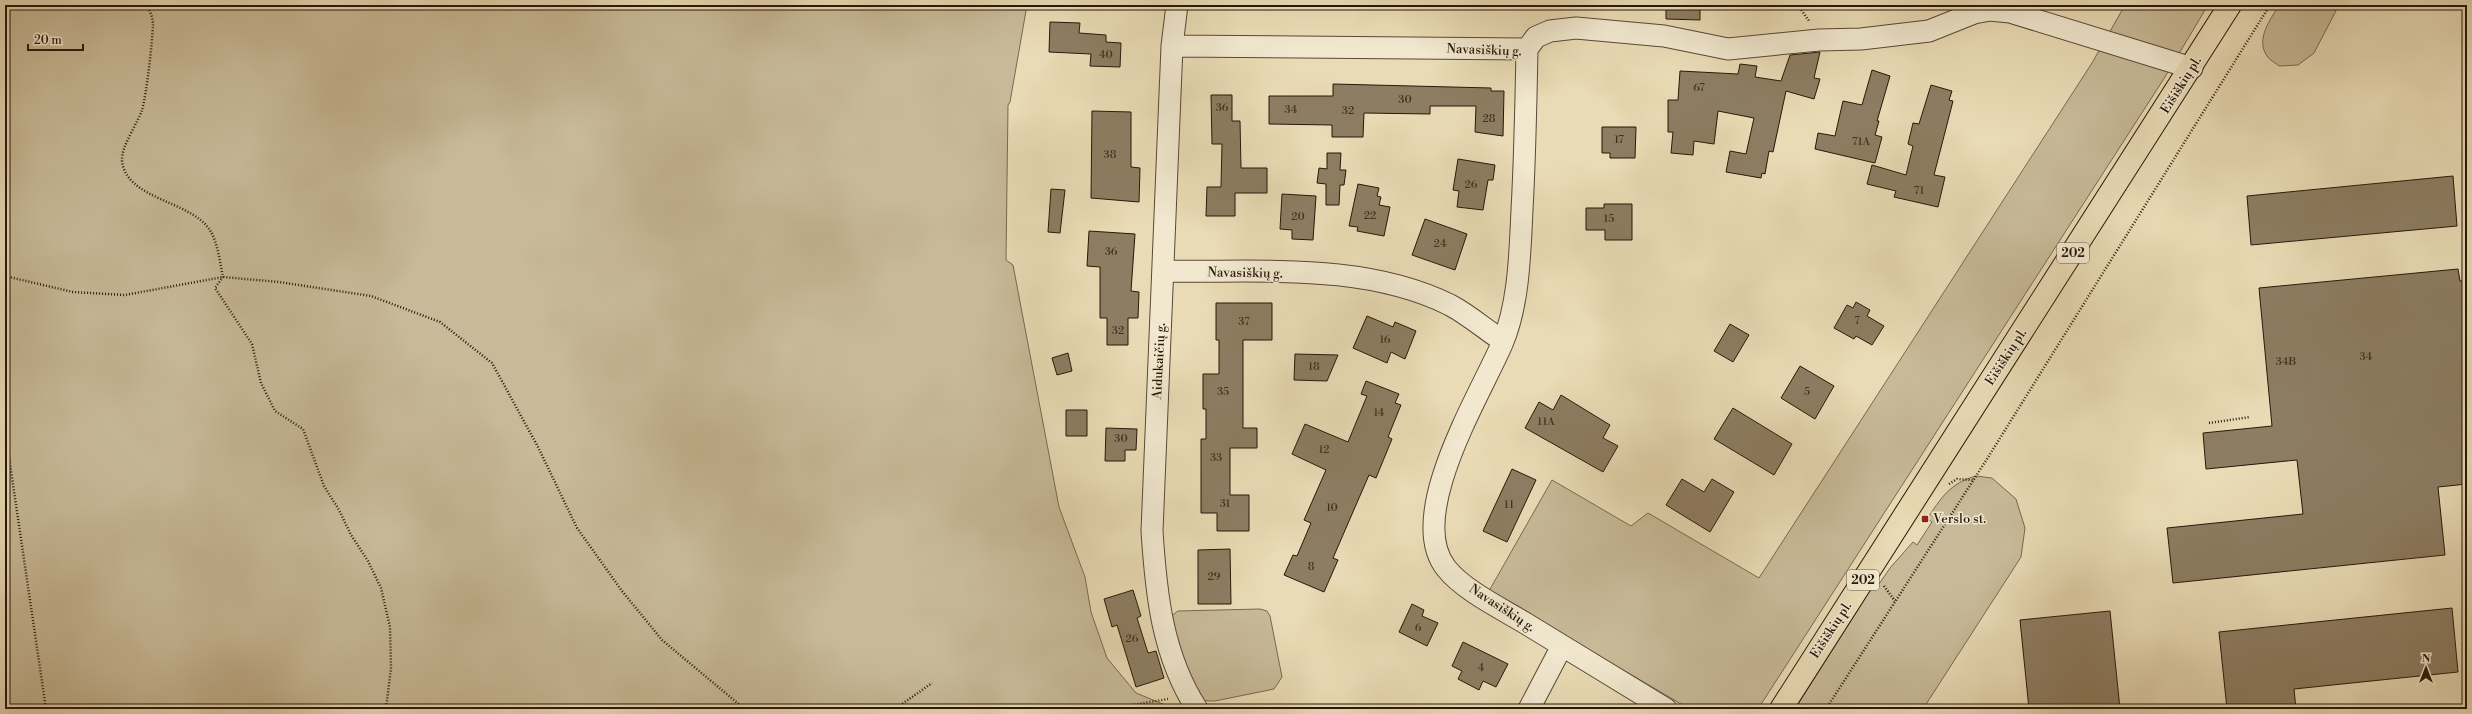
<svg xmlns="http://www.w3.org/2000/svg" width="2472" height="714" font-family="'Libre Bodoni',serif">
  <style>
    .green { fill: #c8ba98; stroke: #786850 }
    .building { fill: #8d7d62; stroke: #291709 }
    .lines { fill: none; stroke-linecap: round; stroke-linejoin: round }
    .minor-casing { stroke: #594834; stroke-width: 23 }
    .major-casing { stroke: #291709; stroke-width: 24 }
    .path { stroke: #291709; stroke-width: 2.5; stroke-dasharray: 1 2; stroke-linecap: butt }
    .minor { stroke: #f1e8cf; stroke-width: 21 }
    .major { stroke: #e9dbb5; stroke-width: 22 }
    .poi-dot { fill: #8f2418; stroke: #f1e8cf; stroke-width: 1.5 }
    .labels { text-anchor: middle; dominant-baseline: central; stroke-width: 3; stroke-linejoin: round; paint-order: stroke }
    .number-label { font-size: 11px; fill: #42301f }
    .shield { fill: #f1e8cf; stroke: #655644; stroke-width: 1 }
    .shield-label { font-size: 12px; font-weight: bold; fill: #291709 }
    .street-label { font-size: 13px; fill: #291709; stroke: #f1e8cf }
    .poi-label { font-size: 13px; fill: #291709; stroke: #f1e8cf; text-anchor: start }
  </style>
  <rect width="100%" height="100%" fill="#e9dbb5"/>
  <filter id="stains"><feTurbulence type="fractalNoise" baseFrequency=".005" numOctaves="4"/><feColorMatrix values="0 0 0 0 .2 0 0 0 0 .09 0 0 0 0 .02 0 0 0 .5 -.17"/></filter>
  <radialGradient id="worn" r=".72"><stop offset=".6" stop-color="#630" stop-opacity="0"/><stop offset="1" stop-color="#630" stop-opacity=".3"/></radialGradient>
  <path class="green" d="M 5,5 L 1027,5 L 1010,102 L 1008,105 L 1006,260 L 1013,265 L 1059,507 L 1085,577 L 1091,612 L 1107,658 L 1136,693 L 1175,709 L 5,709 Z
    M 2125,5 L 2208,5 L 2165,77 L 1758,709 L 1679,709 L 1681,704 L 1489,591 L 1552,480 L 1631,526 L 1648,513 L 1759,578 L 2092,63 Z
    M 2279,5 L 2339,5 L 2314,53 L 2298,65 L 2279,66 C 2276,63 2269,60 2267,56 C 2255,39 2271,19 2279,5 Z
    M 1976,476 L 1992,478 L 2016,499 L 2025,528 L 2021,557 L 1923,709 L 1795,709 L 1874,584 L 1879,584 L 1890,568 L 1913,542 L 1917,545 L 1932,522 L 1927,519 C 1941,498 1950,483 1976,476 Z
    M 1260,609 L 1267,611 L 1270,616 L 1282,677 L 1274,689 L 1215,701 C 1209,701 1202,701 1197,697 C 1184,685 1175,635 1170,617 L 1178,611 Z"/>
  <path class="building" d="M 1666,5 L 1700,5 L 1700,20 L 1666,19 Z
    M 1050,22 L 1080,23 L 1079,33 L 1106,35 L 1106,42 L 1121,43 L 1120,67 L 1090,66 L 1091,54 L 1049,52 Z
    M 1820,52 L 1814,78 L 1820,79 L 1814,99 L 1786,91 L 1773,152 L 1769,151 L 1765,174 L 1762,173 L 1761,178 L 1726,172 L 1730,151 L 1746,154 L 1754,118 L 1718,111 L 1714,144 L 1694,141 L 1693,155 L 1671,153 L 1673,132 L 1668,132 L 1668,100 L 1678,100 L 1680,71 L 1738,74 L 1740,64 L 1757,66 L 1755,77 L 1781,81 L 1790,55 Z
    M 1872,70 L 1890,76 L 1877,121 L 1879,121 L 1875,135 L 1882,137 L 1875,163 L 1815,149 L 1818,133 L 1835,136 L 1843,101 L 1862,105 Z
    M 1333,84 L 1491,88 L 1491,91 L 1504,91 L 1503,136 L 1475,132 L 1476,106 L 1430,106 L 1430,114 L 1364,113 L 1363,137 L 1332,137 L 1332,125 L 1269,124 L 1269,96 L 1333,96 Z
    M 1931,85 L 1952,91 L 1949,100 L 1953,101 L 1934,175 L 1945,177 L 1938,207 L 1894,197 L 1896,191 L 1867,184 L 1872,165 L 1906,175 L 1913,146 L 1908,144 L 1913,123 L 1919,124 Z
    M 1211,95 L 1232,95 L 1232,121 L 1240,121 L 1241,168 L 1267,168 L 1267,193 L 1235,193 L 1235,216 L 1206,216 L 1207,187 L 1221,187 L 1222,144 L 1212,144 Z
    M 1092,111 L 1131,112 L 1131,167 L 1140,168 L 1139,202 L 1091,198 Z
    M 1602,127 L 1636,127 L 1635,158 L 1610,158 L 1610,153 L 1602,153 Z
    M 1327,153 L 1341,153 L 1340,170 L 1346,170 L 1344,185 L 1340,185 L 1339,205 L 1326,205 L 1326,184 L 1317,183 L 1319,168 L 1327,169 Z
    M 1458,159 L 1495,165 L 1493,180 L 1488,180 L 1483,210 L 1457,207 L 1459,191 L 1453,190 Z
    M 2453,176 L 2457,226 L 2251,245 L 2247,196 Z
    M 1358,184 L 1379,188 L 1377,196 L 1381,197 L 1379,205 L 1390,207 L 1384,236 L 1357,231 L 1358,227 L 1349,226 Z
    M 1051,189 L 1065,190 L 1060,233 L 1048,232 Z
    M 1282,194 L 1316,196 L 1313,240 L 1292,239 L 1292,230 L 1280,229 Z
    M 1604,204 L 1632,204 L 1632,240 L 1605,240 L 1605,230 L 1586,230 L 1586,208 L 1604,208 Z
    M 1425,219 L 1467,234 L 1455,270 L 1412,255 Z
    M 1089,231 L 1135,234 L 1131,291 L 1139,292 L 1138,318 L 1128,318 L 1128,345 L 1107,345 L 1107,318 L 1100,318 L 1100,267 L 1087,266 Z
    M 2458,269 L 2460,281 L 2467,281 L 2467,484 L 2438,487 L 2445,555 L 2173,583 L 2167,528 L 2303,514 L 2297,460 L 2206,469 L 2203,433 L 2272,426 L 2259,288 Z
    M 1856,302 L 1870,310 L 1867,316 L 1884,326 L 1872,345 L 1856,336 L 1854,339 L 1834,328 L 1847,305 L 1853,308 Z
    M 1216,303 L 1272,303 L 1272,340 L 1243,340 L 1243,428 L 1257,428 L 1257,448 L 1230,448 L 1230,495 L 1249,495 L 1249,531 L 1217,531 L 1217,513 L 1201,513 L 1201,439 L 1206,439 L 1206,409 L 1203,409 L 1203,374 L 1219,374 L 1219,340 L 1216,340 Z
    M 1367,316 L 1393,327 L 1395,322 L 1416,331 L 1405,359 L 1391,352 L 1387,363 L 1353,348 Z
    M 1730,324 L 1749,335 L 1733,362 L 1714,351 Z
    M 1068,353 L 1072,371 L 1057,375 L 1052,358 Z
    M 1295,354 L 1338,355 L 1327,381 L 1294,380 Z
    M 1800,366 L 1834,386 L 1815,419 L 1781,398 Z
    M 1366,381 L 1399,394 L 1395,403 L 1401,405 L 1388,437 L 1392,439 L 1376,478 L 1369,475 L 1333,558 L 1338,560 L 1324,592 L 1284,575 L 1293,555 L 1297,556 L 1311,523 L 1304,520 L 1326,470 L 1292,454 L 1305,424 L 1348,442 L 1367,396 L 1361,394 Z
    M 1561,395 L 1610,425 L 1603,438 L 1618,446 L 1603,472 L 1525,428 L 1539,402 L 1553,410 Z
    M 1733,408 L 1792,444 L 1774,475 L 1714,439 Z
    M 1066,410 L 1087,410 L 1087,436 L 1066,436 Z
    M 1106,428 L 1137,429 L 1136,450 L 1125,450 L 1125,461 L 1105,461 Z
    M 1512,469 L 1536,480 L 1507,542 L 1483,531 Z
    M 1682,479 L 1704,492 L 1712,479 L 1734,492 L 1710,532 L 1666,505 Z
    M 1230,549 L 1231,604 L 1198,604 L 1198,550 Z
    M 1133,590 L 1141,616 L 1137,618 L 1148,653 L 1156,651 L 1164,678 L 1136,687 L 1117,625 L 1112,627 L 1104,599 Z
    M 1412,604 L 1424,610 L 1422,616 L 1438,623 L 1427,646 L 1399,632 Z
    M 2452,608 L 2458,672 L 2294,689 L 2296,709 L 2227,709 L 2219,632 Z
    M 2110,611 L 2120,709 L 2029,709 L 2020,620 Z
    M 1463,642 L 1508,664 L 1496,687 L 1483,681 L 1479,690 L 1458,679 L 1462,671 L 1452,666 Z"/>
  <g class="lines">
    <g class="minor-casing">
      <path id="minor" d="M 1177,5 L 1172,46 L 1152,531 C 1156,593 1162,655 1197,709
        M 1172,46 L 1527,49 C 1526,102 1525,156 1522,210 C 1520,252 1519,305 1502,344 C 1479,397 1405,516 1446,568 C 1463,590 1502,609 1525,623 C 1572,652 1619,680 1666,709
        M 1527,49 L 1536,37 L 1550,31 L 1576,28 L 1664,36 L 1728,49 L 1819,40 L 1861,39 L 1929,31 L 1974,13 L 1990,10 L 2010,12 L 2192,68
        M 1164,271 C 1259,273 1363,262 1450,305 C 1469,315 1486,330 1503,341
        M 1529,709 L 1562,646"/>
    </g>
    <g class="major-casing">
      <path id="major" d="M 1781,709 L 2230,5"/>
    </g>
    <path class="path" d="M 146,5 C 150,10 153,18 153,25 C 152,44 147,92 142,110 C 138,123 121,146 122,161 C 127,201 193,200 211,232 C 218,244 220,263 223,277 L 215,288 L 252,344 L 261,383 L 275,411 L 303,429 L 324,486 L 339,510 L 351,535 L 368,561 L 381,588 L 390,627 L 391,668 L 386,709
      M 1798,5 L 1809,21
      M 5,276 L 73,292 L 125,295 L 223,277 L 279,282 L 371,296 L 440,322 L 492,363 L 538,447 L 577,528 L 622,591 L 662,640 L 741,706 L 748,709
      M 2209,423 L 2250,417
      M 5,430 L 46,709
      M 1949,484 L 1957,479 L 1973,480
      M 1884,586 L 1895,601
      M 895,709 L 932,683
      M 1108,709 L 1168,699
      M 1826,709 L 1987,459 L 2270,5"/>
    <use href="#minor" class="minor"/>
    <use href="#major" class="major"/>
  </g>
  <rect class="poi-dot" x="1921" y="515" width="8" height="8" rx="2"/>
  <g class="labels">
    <g class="number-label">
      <text x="1106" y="55">40</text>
      <text x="1699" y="88">67</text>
      <text x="1405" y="100">30</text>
      <text x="1222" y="108">36</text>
      <text x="1291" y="110">34</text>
      <text x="1348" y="111">32</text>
      <text x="1489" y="119">28</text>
      <text x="1619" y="140">17</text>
      <text x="1861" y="142">71A</text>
      <text x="1110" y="155">38</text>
      <text x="1471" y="185">26</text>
      <text x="1919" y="191">71</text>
      <text x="1370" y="216">22</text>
      <text x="1298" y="217">20</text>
      <text x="1609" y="219">15</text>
      <text x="1440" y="244">24</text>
      <text x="1111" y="252">36</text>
      <text x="1857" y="321">7</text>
      <text x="1244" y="322">37</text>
      <text x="1118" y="331">32</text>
      <text x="1385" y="340">16</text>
      <text x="2366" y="357">34</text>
      <text x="2286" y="362">34B</text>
      <text x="1314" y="367">18</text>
      <text x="1223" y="392">35</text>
      <text x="1807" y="392">5</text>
      <text x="1379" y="413">14</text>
      <text x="1546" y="422">11A</text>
      <text x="1121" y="439">30</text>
      <text x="1324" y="450">12</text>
      <text x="1216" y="458">33</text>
      <text x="1225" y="504">31</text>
      <text x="1509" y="505">11</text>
      <text x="1332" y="508">10</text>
      <text x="1311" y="567">8</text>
      <text x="1214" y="577">29</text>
      <text x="1418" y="628">6</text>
      <text x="1132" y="639">26</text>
      <text x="1481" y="668">4</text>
    </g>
    <g class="shield">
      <rect x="2057" y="243" width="32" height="20" rx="3"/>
      <rect x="1847" y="570" width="32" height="20" rx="3"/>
    </g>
    <g class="shield-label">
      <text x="2073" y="253">202</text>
      <text x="1863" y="580">202</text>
    </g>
    <g class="street-label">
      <text transform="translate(1484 50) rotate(2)">Navasiškių g.</text>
      <text transform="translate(2181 85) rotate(-58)">Eišiškių pl.</text>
      <text transform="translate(1245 273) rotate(1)">Navasiškių g.</text>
      <text transform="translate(2006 357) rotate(-57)">Eišiškių pl.</text>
      <text transform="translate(1159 361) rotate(-87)">Aidukaičių g.</text>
      <text transform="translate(1502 608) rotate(33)">Navasiškių g.</text>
      <text transform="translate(1831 630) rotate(-57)">Eišiškių pl.</text>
    </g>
    <g class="poi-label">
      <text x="1933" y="519">Verslo st.</text>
    </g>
  </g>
  <rect width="2472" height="714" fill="none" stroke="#e9dbb5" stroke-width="20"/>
  <rect x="6" y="6" width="2460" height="702" fill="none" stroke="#291709" stroke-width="2"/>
  <rect x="10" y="10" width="2452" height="694" fill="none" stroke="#291709"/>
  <g transform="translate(2426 668)" stroke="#f1e8cf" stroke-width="3" paint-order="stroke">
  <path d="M0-3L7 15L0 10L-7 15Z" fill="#291709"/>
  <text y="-6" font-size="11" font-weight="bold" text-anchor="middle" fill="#291709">N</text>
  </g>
  <path d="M28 44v6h55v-6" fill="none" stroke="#291709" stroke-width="2"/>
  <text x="34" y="44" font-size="12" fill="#291709" stroke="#f1e8cf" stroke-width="3" paint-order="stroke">20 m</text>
  <rect width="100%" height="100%" filter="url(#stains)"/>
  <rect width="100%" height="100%" fill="url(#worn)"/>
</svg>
